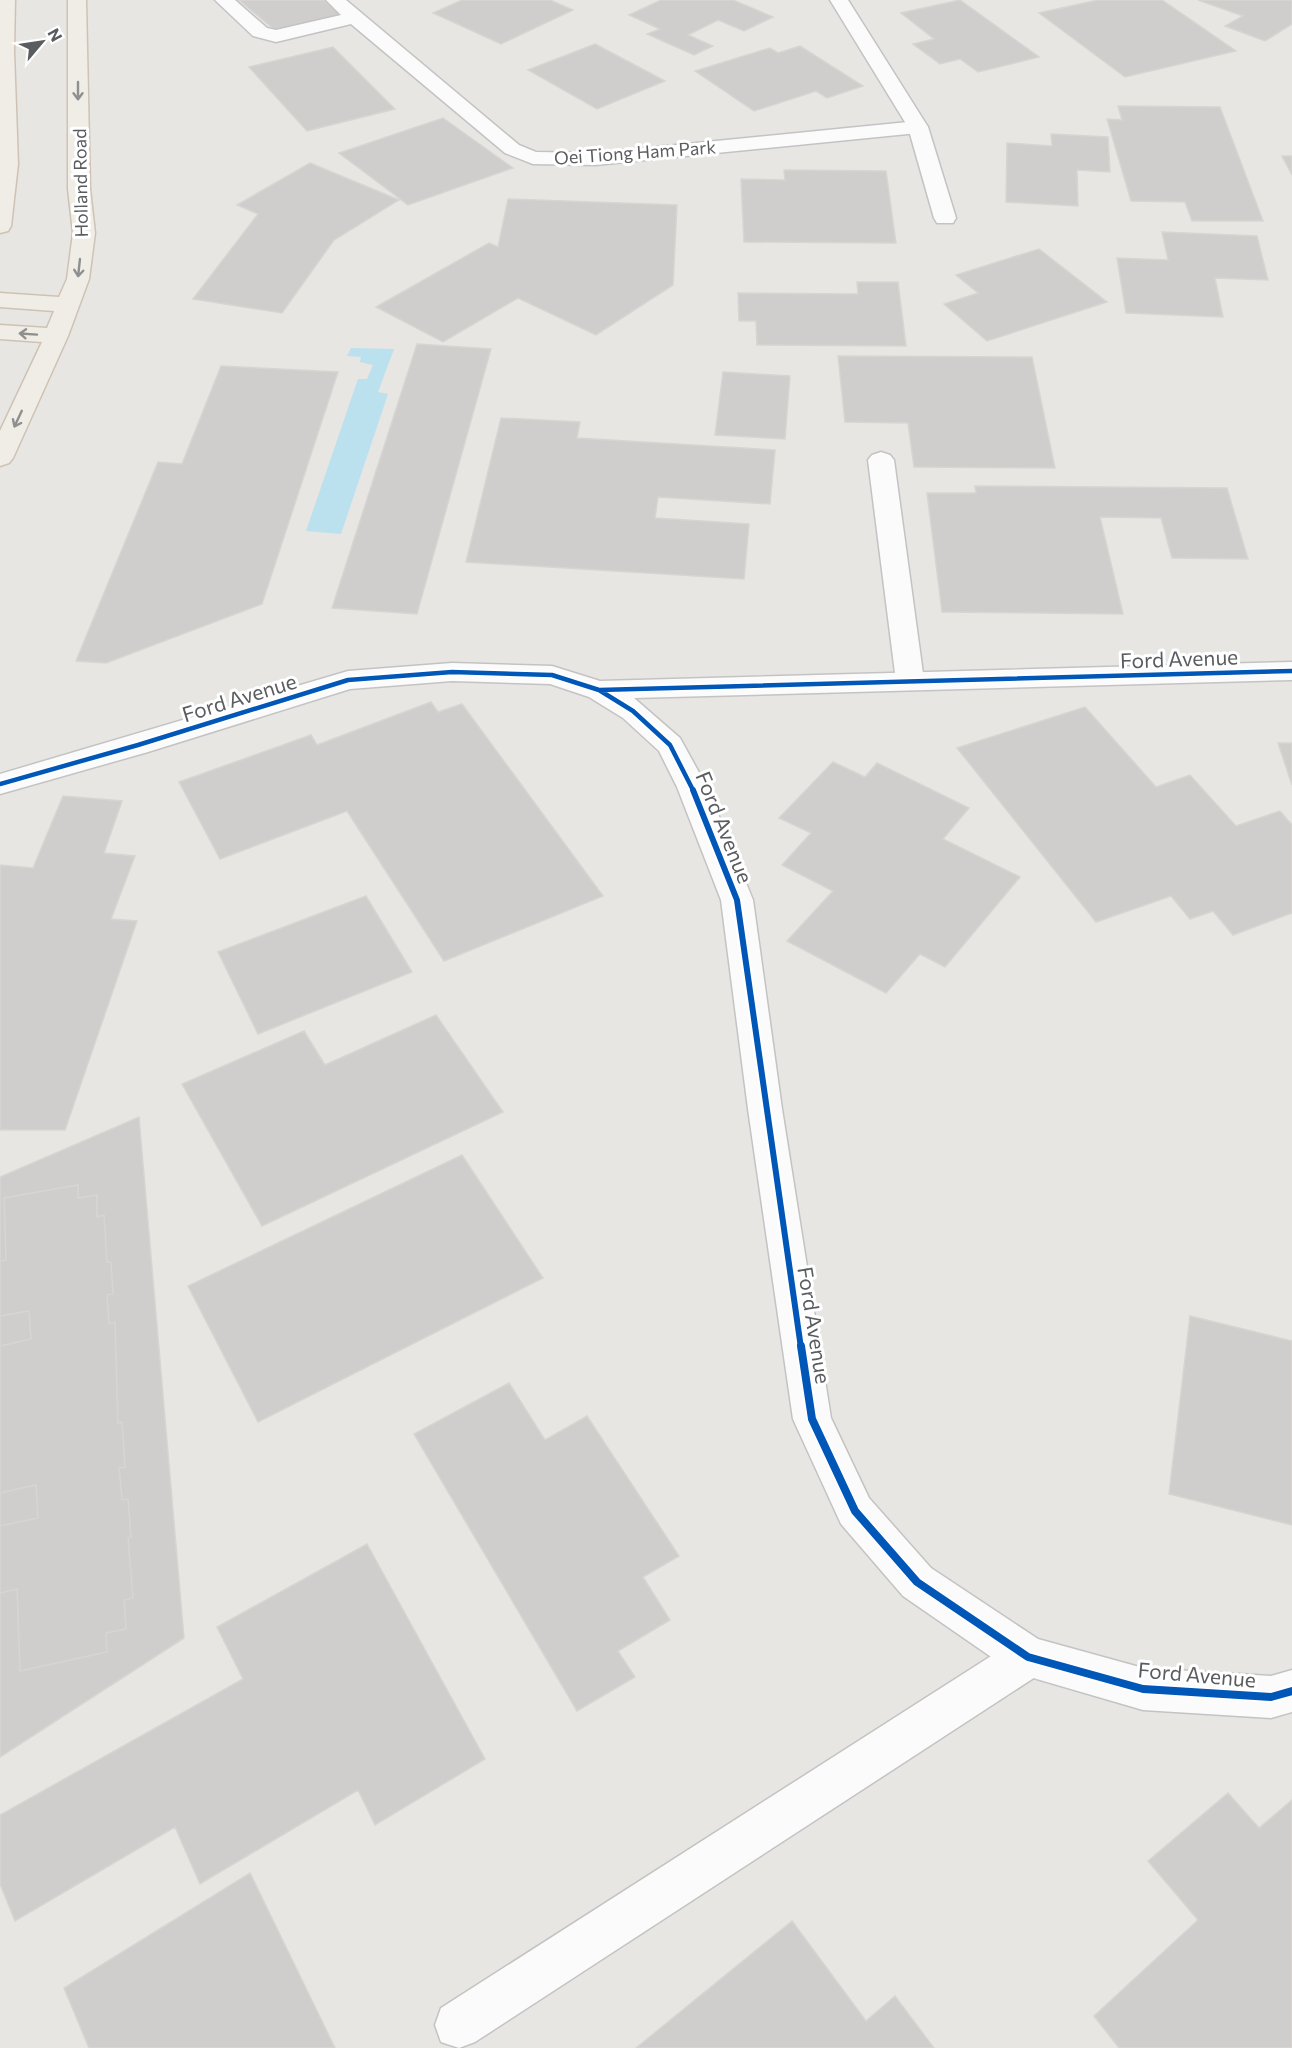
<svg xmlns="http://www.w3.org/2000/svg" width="1292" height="2048" font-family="Commissioner,sans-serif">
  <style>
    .water { fill: #bbe0ee }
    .building { fill: #d0cecc; stroke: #d7d5d2; stroke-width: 1.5 }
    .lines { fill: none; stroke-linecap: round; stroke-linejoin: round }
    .service-casing { stroke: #c4c3c4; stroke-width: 3 }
    .minor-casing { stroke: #c4c3c4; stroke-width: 3 }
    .primary-casing { stroke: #cec2b4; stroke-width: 3 }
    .service { fill: #fcfbfb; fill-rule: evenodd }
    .minor { fill: #fcfbfb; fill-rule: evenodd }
    .primary { fill: #f0ede6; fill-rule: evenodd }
    .cycleway-far2-casing { stroke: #fff; stroke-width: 8 }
    .cycleway-far1-casing { stroke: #fff; stroke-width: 10 }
    .cycleway-casing { stroke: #fff; stroke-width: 11 }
    .cycleway-far2 { stroke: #0057b8; stroke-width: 4.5 }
    .cycleway-far1 { stroke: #0057b8; stroke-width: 6 }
    .cycleway { stroke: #0057b8; stroke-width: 8 }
    .oneway { stroke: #8e8f8f }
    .labels { text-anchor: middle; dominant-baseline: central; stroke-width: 6; stroke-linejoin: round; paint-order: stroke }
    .far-street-label { font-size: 18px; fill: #5a5d60; stroke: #fff }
    .street-label { font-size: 21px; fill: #5a5d60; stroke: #fff }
  </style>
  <rect width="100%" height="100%" fill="#e8e6e3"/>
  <path class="water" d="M 351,348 L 394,349 L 378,392 L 388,394 L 341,534 L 306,531 L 358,379 L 367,379 L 373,365 L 360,362 L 361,357 L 347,356 Z"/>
  <path class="building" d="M 239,0 L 323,0 L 346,18 L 282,36 Z
    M 462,0 L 550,0 L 573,10 L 501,44 L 433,13 Z
    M 661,0 L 733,0 L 773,17 L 744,31 L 718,20 L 688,35 L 713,46 L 694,55 L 647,34 L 660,29 L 629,15 Z
    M 960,0 L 1039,57 L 978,72 L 960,59 L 940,64 L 913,44 L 934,39 L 901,13 Z
    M 1098,0 L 1162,0 L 1236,51 L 1125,77 L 1039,13 Z
    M 1198,0 L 1292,0 L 1292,24 L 1265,41 L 1225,26 L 1243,16 Z
    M 595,44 L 665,81 L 597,109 L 528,70 Z
    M 800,46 L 863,86 L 827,98 L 816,91 L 754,111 L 695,71 L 770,48 L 778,53 Z
    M 333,47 L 395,109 L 307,131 L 249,67 Z
    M 1118,106 L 1220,107 L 1263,221 L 1192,221 L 1185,202 L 1131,201 L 1107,119 L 1122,120 Z
    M 443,118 L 513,168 L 408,205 L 339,153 Z
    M 1051,134 L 1108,137 L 1110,172 L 1077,170 L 1078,206 L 1006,202 L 1007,143 L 1052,146 Z
    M 1282,156 L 1292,156 L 1292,175 Z
    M 310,163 L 399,200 L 334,240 L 282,313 L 193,299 L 258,214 L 237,205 Z
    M 784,170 L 886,171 L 896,243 L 744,242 L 741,179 L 785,180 Z
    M 508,199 L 677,205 L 673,285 L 596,335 L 518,298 L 443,342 L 376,307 L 489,243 L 498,247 Z
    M 1162,232 L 1257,236 L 1268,280 L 1215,278 L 1223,317 L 1126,313 L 1117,258 L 1168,260 Z
    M 1039,249 L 1107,302 L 987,341 L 944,304 L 978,293 L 956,275 Z
    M 857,282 L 898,282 L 906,346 L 757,345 L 756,321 L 739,321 L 738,293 L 858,294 Z
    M 417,344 L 491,349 L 417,614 L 332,608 Z
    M 838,356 L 1032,357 L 1055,468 L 914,467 L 908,423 L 845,422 Z
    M 221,366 L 338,372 L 262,604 L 106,663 L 76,661 L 158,462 L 182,464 Z
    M 723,372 L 790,376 L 785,439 L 715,435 Z
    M 501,418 L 580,422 L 577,438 L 775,450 L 770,504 L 658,497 L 655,518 L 749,524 L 744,579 L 466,562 Z
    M 975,486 L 1227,488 L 1248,559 L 1172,558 L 1161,518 L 1100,517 L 1123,614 L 942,612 L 927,493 L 976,493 Z
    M 431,702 L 438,712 L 462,704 L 603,896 L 444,961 L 347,811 L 220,859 L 179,782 L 311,735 L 317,745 Z
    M 1085,707 L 1156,787 L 1190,775 L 1236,826 L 1280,811 L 1292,825 L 1292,913 L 1233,935 L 1213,911 L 1190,919 L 1171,896 L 1096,922 L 957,748 Z
    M 1278,743 L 1292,743 L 1292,785 Z
    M 833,762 L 865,777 L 877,763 L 969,808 L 943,839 L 1020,877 L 945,967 L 920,954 L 886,993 L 787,941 L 833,891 L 782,865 L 811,833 L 779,818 Z
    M 63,796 L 122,801 L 104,853 L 135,856 L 111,919 L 137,921 L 65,1130 L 0,1130 L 0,865 L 33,868 Z
    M 366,896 L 412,972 L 258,1034 L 218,952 Z
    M 436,1015 L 503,1112 L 262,1226 L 182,1084 L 304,1031 L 325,1065 Z
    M 139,1117 L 184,1638 L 0,1757 L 0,1177 Z
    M 462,1155 L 543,1278 L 258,1422 L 188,1286 Z
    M 78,1185 L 78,1198 L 97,1195 L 97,1217 L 104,1215 L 107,1262 L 111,1262 L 113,1294 L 107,1295 L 109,1324 L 115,1322 L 118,1423 L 122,1422 L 125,1467 L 119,1468 L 122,1500 L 128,1499 L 131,1537 L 128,1538 L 133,1598 L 124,1600 L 126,1629 L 106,1633 L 107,1652 L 20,1671 L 17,1589 L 0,1593 L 0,1526 L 38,1518 L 36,1485 L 0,1493 L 0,1346 L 31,1339 L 29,1311 L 0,1316 L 0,1261 L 6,1260 L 4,1198 Z
    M 1190,1316 L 1292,1341 L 1292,1525 L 1169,1494 Z
    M 509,1383 L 545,1440 L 587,1416 L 679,1556 L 643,1577 L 670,1620 L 618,1651 L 635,1677 L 577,1711 L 414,1434 Z
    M 367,1544 L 485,1759 L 375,1825 L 358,1790 L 200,1884 L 175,1827 L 15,1921 L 0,1884 L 0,1815 L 243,1679 L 217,1627 Z
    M 1228,1793 L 1259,1828 L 1292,1800 L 1292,2048 L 1119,2048 L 1094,2016 L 1198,1920 L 1148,1861 Z
    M 250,1873 L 335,2048 L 89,2048 L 64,1988 Z
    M 792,1921 L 866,2021 L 895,1996 L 934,2048 L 636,2048 Z"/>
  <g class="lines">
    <g class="service-casing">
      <path id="service" d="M 215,0 L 235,0 L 267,28 L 276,30 L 341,15 L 326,0 L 346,0 L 519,145 L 536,152 L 595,153 L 918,121 L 925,123 L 928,127 L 925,131 L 918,133 L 595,165 L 533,164 L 505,153 L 351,24 L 276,42 L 253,36 Z
        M 881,452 L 890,455 L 894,460 L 924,681 L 920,688 L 910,690 L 900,688 L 896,681 L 868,460 L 872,455 Z
        M 1028,1636 L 1043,1642 L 1049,1657 L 1043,1672 L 475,2042 L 459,2048 L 441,2042 L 435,2025 L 441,2008 L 1013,1642 Z"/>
    </g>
    <g class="minor-casing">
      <path id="minor" d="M 830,0 L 848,0 L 928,127 L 956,218 L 953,223 L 937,223 L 934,218 L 908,127 Z
        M 1292,662 L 1292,680 L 634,698 L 680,738 L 707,787 L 753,900 L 782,1109 L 831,1418 L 869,1498 L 931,1568 L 1038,1639 L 1143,1668 L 1271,1676 L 1292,1670 L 1292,1712 L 1271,1718 L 1143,1710 L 1013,1672 L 903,1596 L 841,1524 L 793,1419 L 748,1109 L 721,900 L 677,787 L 659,751 L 623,718 L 589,697 L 550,684 L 452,681 L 350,689 L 148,752 L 0,794 L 0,774 L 348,671 L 452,663 L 552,666 L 600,681 Z"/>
    </g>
    <g class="primary-casing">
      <path id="primary" d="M 0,0 L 15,0 L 14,51 L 18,164 L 11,226 L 8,231 L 0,233 Z
        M 68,0 L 86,0 L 90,189 L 95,233 L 89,279 L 68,336 L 13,458 L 9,463 L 0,466 L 0,431 L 42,342 L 0,339 L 0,325 L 47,328 L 54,311 L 0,307 L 0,293 L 59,297 L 67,279 L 73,233 L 68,189 Z"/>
    </g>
    <use href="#service" class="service"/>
    <use href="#minor" class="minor"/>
    <use href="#primary" class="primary"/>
    <g class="cycleway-far2-casing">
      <path id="cycleway-far2" d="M 599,690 L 1292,671
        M 0,784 L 138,745 L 348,680 L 452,672 L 552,675 L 599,690 L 633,711 L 670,745 L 694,792"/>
    </g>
    <g class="cycleway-far1-casing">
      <path id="cycleway-far1" d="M 693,790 L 737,900 L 801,1348"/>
    </g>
    <g class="cycleway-casing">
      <path id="cycleway" d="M 801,1346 L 812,1419 L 855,1511 L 917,1582 L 1028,1657 L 1143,1689 L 1271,1697 L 1292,1691"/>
    </g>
    <use href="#cycleway-far2" class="cycleway-far2"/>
    <use href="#cycleway-far1" class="cycleway-far1"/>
    <use href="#cycleway" class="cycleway"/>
  </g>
  <defs><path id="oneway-shaft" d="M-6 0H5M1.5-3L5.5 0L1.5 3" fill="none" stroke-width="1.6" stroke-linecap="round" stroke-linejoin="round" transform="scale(1.5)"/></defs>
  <g class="oneway">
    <use href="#oneway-shaft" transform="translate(78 91) rotate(90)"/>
    <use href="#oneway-shaft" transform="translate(79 268) rotate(96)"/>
    <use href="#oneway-shaft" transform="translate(28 334) rotate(-176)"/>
    <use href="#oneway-shaft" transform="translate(18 419) rotate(115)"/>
  </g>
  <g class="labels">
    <g class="far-street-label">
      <text transform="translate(635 152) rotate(-4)">Oei Tiong Ham Park</text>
      <text transform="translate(80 183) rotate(-91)">Holland Road</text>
    </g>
    <g class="street-label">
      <text transform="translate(1179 658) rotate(-2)">Ford Avenue</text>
      <text transform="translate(239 697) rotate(-17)">Ford Avenue</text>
      <text transform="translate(725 827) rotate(68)">Ford Avenue</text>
      <text transform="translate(815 1325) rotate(81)">Ford Avenue</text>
      <text transform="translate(1197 1674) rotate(5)">Ford Avenue</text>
    </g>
  </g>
  <g transform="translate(42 42) rotate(61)" stroke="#ffffff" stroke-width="4.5" paint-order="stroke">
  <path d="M0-4.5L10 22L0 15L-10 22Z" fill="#5a5d60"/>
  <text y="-9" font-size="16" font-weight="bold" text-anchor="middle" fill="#5a5d60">N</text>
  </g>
</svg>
